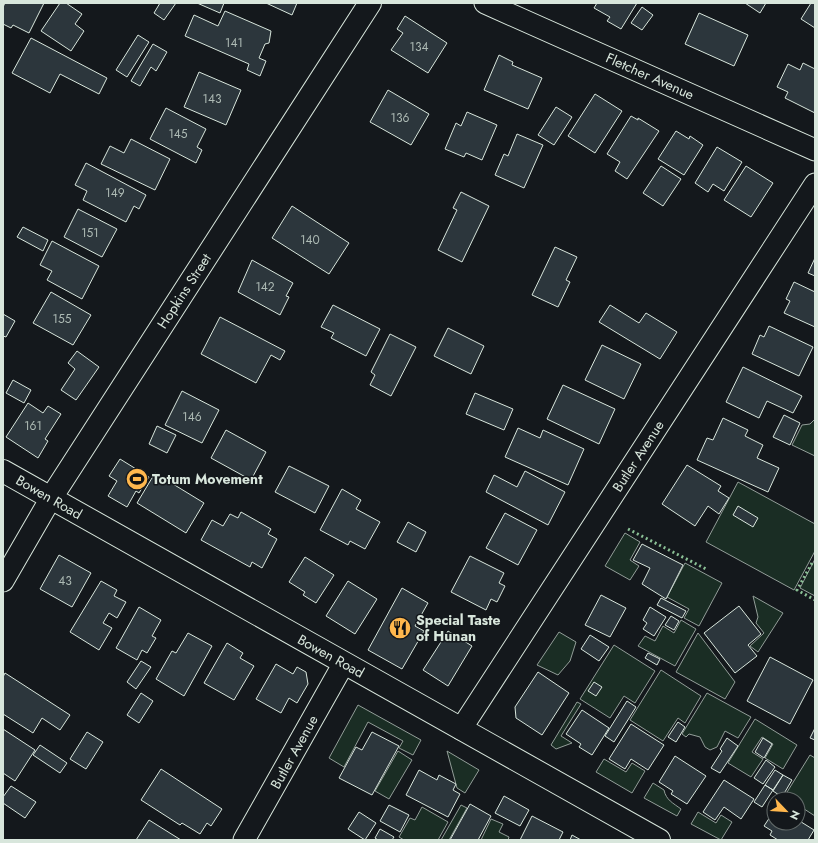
<svg xmlns="http://www.w3.org/2000/svg" width="818" height="843" font-family="Jost,sans-serif">
  <style>
    .green { fill: #1a2d24; stroke: #939e99 }
    .building { fill: #2c363c; stroke: #d8e6dc }
    .lines { fill: none; stroke-linecap: round; stroke-linejoin: round }
    .street-casing { stroke: #d8e6dc; stroke-width: 23 }
    .secondary-casing { stroke: #d8e6dc; stroke-width: 24 }
    .street { stroke: #14181c; stroke-width: 21 }
    .secondary { stroke: #14181c; stroke-width: 22 }
    .hedge { stroke: #8ac095; stroke-width: 3; stroke-dasharray: 2 3; stroke-linecap: butt }
    .labels { text-anchor: middle; dominant-baseline: central; stroke-width: 3; stroke-linejoin: round; paint-order: stroke }
    .number-label { font-size: 12px; fill: #adbab4 }
    .street-label { font-size: 14px; fill: #d8e6dc; stroke: #14181c }
    .poi-label { font-size: 14px; font-weight: bold; fill: #d8e6dc; stroke: #14181c; text-anchor: start }
  </style>
  <rect width="100%" height="100%" fill="#14181c"/>
  <path class="green" d="M 815,419 L 815,456 L 792,445 L 802,425 L 810,424 Z
    M 738,482 L 815,524 L 815,551 L 794,590 L 706,542 Z
    M 625,533 L 640,542 L 630,560 L 639,566 L 630,580 L 605,566 Z
    M 815,559 L 815,596 L 800,588 Z
    M 685,563 L 722,583 L 699,626 L 684,618 L 689,609 L 667,597 Z
    M 753,596 L 783,613 L 758,652 L 750,646 L 764,633 L 756,623 L 758,617 Z
    M 681,620 L 696,629 L 675,666 L 638,646 L 645,636 L 655,641 L 663,626 L 674,633 Z
    M 559,632 L 576,642 L 570,661 L 558,675 L 537,665 Z
    M 698,633 L 735,682 L 725,699 L 676,672 Z
    M 614,645 L 655,671 L 635,703 L 624,696 L 610,718 L 580,699 Z
    M 661,670 L 701,696 L 685,723 L 678,718 L 663,741 L 630,720 Z
    M 707,693 L 751,717 L 738,738 L 725,731 L 717,747 L 710,750 L 705,747 L 700,737 L 689,734 L 686,737 L 682,734 Z
    M 577,702 L 581,704 L 561,736 L 572,743 L 556,749 L 551,745 Z
    M 358,705 L 421,740 L 413,755 L 399,748 L 403,741 L 368,722 L 344,767 L 329,758 Z
    M 755,719 L 797,745 L 783,769 L 765,758 L 773,744 L 762,737 L 752,752 L 763,759 L 751,777 L 728,763 Z
    M 398,751 L 412,760 L 389,799 L 375,791 Z
    M 447,751 L 479,770 L 465,793 L 457,788 Z
    M 810,755 L 815,758 L 815,816 L 798,805 L 798,799 L 788,799 L 784,797 Z
    M 604,759 L 626,772 L 632,763 L 645,771 L 632,793 L 596,772 Z
    M 653,783 L 664,790 C 666,800 673,803 681,809 L 677,816 L 644,798 Z
    M 461,805 L 467,808 L 449,840 L 441,840 Z
    M 422,807 L 448,822 L 438,840 L 404,840 L 399,837 L 410,818 L 415,820 Z
    M 698,812 L 716,823 L 721,815 L 732,822 L 721,840 L 691,824 Z
    M 491,819 L 503,824 L 499,832 L 509,837 L 508,840 L 481,840 Z"/>
  <path class="building" d="M 5,3 L 44,3 L 29,33 L 13,25 L 11,28 L 3,24 L 3,7 Z
    M 60,3 L 66,3 L 82,14 L 75,24 L 84,31 L 71,51 L 41,31 Z
    M 160,3 L 176,3 L 164,20 L 154,13 Z
    M 197,3 L 224,3 L 220,13 Z
    M 266,3 L 297,3 L 292,15 Z
    M 597,3 L 637,3 L 621,29 L 607,21 L 610,17 L 594,8 Z
    M 745,3 L 766,3 L 760,13 Z
    M 811,3 L 815,3 L 815,28 L 801,19 Z
    M 642,7 L 653,15 L 642,30 L 631,23 Z
    M 225,11 L 271,31 L 269,43 L 265,44 L 259,58 L 266,61 L 260,76 L 247,70 L 249,64 L 185,36 L 194,15 L 218,26 Z
    M 699,13 L 748,35 L 734,66 L 685,44 Z
    M 405,16 L 447,43 L 428,73 L 391,50 L 403,33 L 397,29 Z
    M 138,35 L 149,42 L 127,77 L 116,70 Z
    M 31,38 L 107,78 L 99,94 L 60,74 L 50,93 L 12,73 Z
    M 153,44 L 167,52 L 156,71 L 151,67 L 140,86 L 131,81 Z
    M 499,55 L 513,62 L 512,65 L 542,78 L 528,109 L 484,90 Z
    M 803,63 L 815,69 L 815,113 L 785,98 L 788,92 L 777,87 L 788,64 L 800,70 Z
    M 199,72 L 241,90 L 226,125 L 184,107 Z
    M 388,90 L 429,114 L 411,145 L 370,122 Z
    M 595,94 L 622,111 L 595,153 L 568,136 Z
    M 556,107 L 572,117 L 554,145 L 538,135 Z
    M 166,108 L 206,129 L 197,147 L 202,150 L 196,163 L 150,139 Z
    M 467,112 L 497,125 L 482,160 L 466,153 L 464,157 L 445,149 L 456,123 L 461,126 Z
    M 631,116 L 638,120 L 638,118 L 659,131 L 627,179 L 615,171 L 620,162 L 607,154 Z
    M 676,131 L 689,139 L 690,136 L 703,145 L 684,175 L 658,159 Z
    M 517,134 L 543,145 L 524,188 L 495,175 L 504,154 L 508,156 Z
    M 131,139 L 170,159 L 155,190 L 101,164 L 110,146 L 124,153 Z
    M 717,147 L 742,162 L 724,191 L 713,184 L 708,192 L 695,183 Z
    M 86,163 L 146,195 L 139,209 L 134,206 L 126,222 L 83,200 L 87,191 L 75,185 Z
    M 661,166 L 681,179 L 663,206 L 643,193 Z
    M 746,166 L 773,183 L 751,217 L 724,200 Z
    M 461,192 L 489,206 L 462,262 L 438,250 L 457,210 L 453,208 Z
    M 292,206 L 349,243 L 329,274 L 272,238 Z
    M 78,209 L 117,229 L 102,257 L 64,237 Z
    M 23,227 L 48,240 L 43,251 L 17,237 Z
    M 52,241 L 99,266 L 82,299 L 47,280 L 52,271 L 40,265 Z
    M 555,247 L 577,257 L 566,280 L 570,282 L 558,307 L 532,295 Z
    M 815,258 L 815,276 L 808,273 Z
    M 252,260 L 293,283 L 286,296 L 289,297 L 280,315 L 238,292 Z
    M 794,282 L 815,292 L 815,327 L 784,313 L 790,301 L 786,299 Z
    M 51,292 L 91,315 L 73,345 L 33,323 Z
    M 333,305 L 380,329 L 366,356 L 331,338 L 334,333 L 321,327 Z
    M 610,305 L 639,323 L 646,313 L 677,332 L 660,359 L 599,322 Z
    M 3,314 L 15,321 L 6,337 L 3,336 Z
    M 220,317 L 285,351 L 280,360 L 271,355 L 256,383 L 201,354 Z
    M 769,326 L 813,347 L 799,376 L 752,354 L 760,335 L 764,337 Z
    M 448,328 L 484,346 L 471,374 L 434,356 Z
    M 390,334 L 416,347 L 391,396 L 370,385 L 375,375 L 371,372 Z
    M 602,345 L 641,364 L 624,399 L 585,380 Z
    M 77,351 L 99,367 L 76,400 L 61,390 L 75,369 L 68,363 Z
    M 743,367 L 802,396 L 793,413 L 767,401 L 759,418 L 726,402 Z
    M 13,380 L 31,390 L 24,403 L 6,393 Z
    M 563,385 L 615,409 L 599,444 L 547,419 Z
    M 182,391 L 219,410 L 202,443 L 165,425 Z
    M 475,393 L 513,409 L 504,430 L 466,414 Z
    M 28,403 L 43,413 L 48,406 L 61,414 L 45,439 L 48,441 L 38,458 L 6,437 Z
    M 784,415 L 800,423 L 790,445 L 773,437 Z
    M 723,418 L 748,430 L 745,436 L 763,445 L 757,458 L 779,468 L 768,492 L 697,460 L 707,438 L 713,440 Z
    M 157,426 L 176,435 L 167,453 L 149,444 Z
    M 518,428 L 540,438 L 543,430 L 584,449 L 568,485 L 505,457 Z
    M 226,430 L 266,452 L 251,480 L 211,458 Z
    M 120,459 L 149,477 L 139,493 L 136,491 L 127,507 L 108,496 L 117,481 L 109,476 Z
    M 687,465 L 721,486 L 718,491 L 729,498 L 719,514 L 708,506 L 695,526 L 662,504 Z
    M 289,466 L 329,486 L 315,513 L 275,492 Z
    M 525,471 L 565,492 L 548,525 L 486,492 L 494,475 L 517,487 Z
    M 155,473 L 204,503 L 186,533 L 137,503 Z
    M 342,489 L 361,500 L 356,509 L 380,522 L 365,549 L 350,541 L 348,545 L 320,530 Z
    M 738,506 L 758,518 L 753,527 L 733,515 Z
    M 241,512 L 271,529 L 268,534 L 277,539 L 262,568 L 252,562 L 250,567 L 201,540 L 212,520 L 223,526 L 230,514 L 238,518 Z
    M 505,513 L 537,530 L 518,565 L 486,548 Z
    M 408,522 L 426,532 L 416,552 L 397,542 Z
    M 642,544 L 683,565 L 666,599 L 642,584 L 650,568 L 633,560 Z
    M 59,555 L 91,573 L 72,607 L 40,589 Z
    M 470,556 L 504,573 L 499,583 L 505,586 L 497,602 L 491,599 L 486,610 L 451,592 Z
    M 305,557 L 334,575 L 316,603 L 303,595 L 305,592 L 289,582 Z
    M 101,581 L 117,590 L 114,596 L 126,602 L 117,618 L 109,613 L 103,623 L 112,628 L 99,650 L 70,632 Z
    M 348,581 L 377,599 L 355,634 L 326,616 Z
    M 402,588 L 428,603 L 415,626 L 424,631 L 402,669 L 368,650 Z
    M 601,595 L 626,608 L 610,637 L 585,625 Z
    M 661,598 L 686,611 L 682,618 L 657,605 Z
    M 739,606 L 761,634 L 748,645 L 757,656 L 735,673 L 704,633 Z
    M 139,607 L 161,620 L 152,636 L 156,638 L 147,653 L 142,650 L 137,660 L 116,648 Z
    M 650,607 L 666,617 L 654,636 L 643,629 L 647,623 L 643,620 Z
    M 671,616 L 679,621 L 674,630 L 665,625 Z
    M 448,631 L 472,646 L 448,686 L 423,670 Z
    M 188,633 L 212,646 L 184,696 L 156,679 L 172,651 L 176,653 Z
    M 590,635 L 609,647 L 599,661 L 581,649 Z
    M 227,643 L 243,653 L 240,658 L 254,666 L 234,700 L 204,683 Z
    M 648,653 L 660,659 L 657,665 L 645,658 Z
    M 770,657 L 813,680 L 790,724 L 747,701 Z
    M 141,661 L 151,667 L 136,689 L 127,682 Z
    M 276,664 L 293,674 L 297,667 L 306,672 L 308,684 L 297,703 L 289,698 L 281,713 L 256,699 Z
    M 538,672 L 569,693 L 542,735 L 516,718 L 515,707 Z
    M 5,673 L 70,715 L 60,730 L 42,718 L 33,733 L 3,714 L 3,677 Z
    M 594,682 L 602,687 L 596,696 L 588,691 Z
    M 141,693 L 153,701 L 139,723 L 127,715 Z
    M 627,701 L 636,707 L 614,742 L 605,736 Z
    M 582,710 L 609,728 L 592,755 L 579,747 L 581,744 L 566,734 Z
    M 678,722 L 685,727 L 676,742 L 668,737 Z
    M 631,724 L 664,745 L 648,770 L 631,759 L 625,769 L 609,759 Z
    M 815,728 L 815,740 L 810,738 Z
    M 3,729 L 35,750 L 15,781 L 3,773 Z
    M 87,732 L 103,742 L 86,769 L 70,759 Z
    M 372,732 L 399,746 L 372,795 L 339,778 L 356,747 L 362,750 Z
    M 727,738 L 738,746 L 720,773 L 711,768 L 722,751 L 720,749 Z
    M 763,738 L 772,744 L 764,758 L 755,752 Z
    M 40,745 L 67,763 L 60,773 L 33,755 Z
    M 675,756 L 706,776 L 687,804 L 671,794 L 673,791 L 659,782 Z
    M 766,760 L 775,767 L 763,784 L 754,778 Z
    M 161,769 L 222,809 L 211,826 L 207,823 L 200,834 L 182,823 L 180,825 L 141,800 Z
    M 419,770 L 437,780 L 439,775 L 456,784 L 453,790 L 460,794 L 448,817 L 406,795 Z
    M 775,770 L 783,775 L 773,790 L 765,785 Z
    M 783,775 L 792,780 L 782,797 L 773,791 Z
    M 724,780 L 754,799 L 741,819 L 724,807 L 715,820 L 703,812 Z
    M 765,785 L 773,790 L 762,807 L 754,802 Z
    M 11,786 L 36,802 L 25,818 L 3,803 L 3,797 Z
    M 504,796 L 529,810 L 520,826 L 495,813 Z
    M 470,804 L 491,816 L 478,840 L 450,840 Z
    M 389,805 L 409,815 L 400,832 L 380,821 Z
    M 359,812 L 376,823 L 365,840 L 348,829 Z
    M 532,816 L 563,832 L 559,840 L 520,840 Z
    M 770,817 L 774,820 L 774,823 L 798,823 L 798,820 L 814,830 L 808,840 L 778,840 L 770,835 L 772,831 L 764,826 Z
    M 149,820 L 181,840 L 136,840 Z
    M 380,829 L 394,837 L 392,840 L 378,840 L 375,838 Z
    M 572,835 L 581,840 L 570,840 Z"/>
  <g class="lines">
    <g class="street-casing">
      <path id="street" d="M 485,3 L 815,150
        M 3,581 L 51,498
        M 461,729 L 815,184
        M 244,840 L 344,663"/>
    </g>
    <g class="secondary-casing">
      <path id="secondary" d="M 3,471 L 659,840
        M 51,498 L 370,3"/>
    </g>
    <use href="#street" class="street"/>
    <use href="#secondary" class="secondary"/>
    <path class="hedge" d="M 628,529 L 706,569
      M 812,563 L 797,590 L 815,600"/>
  </g>
  <defs>
    <g id="stadium-disc" transform="scale(1.15)"><circle r="9.5" fill="#ffb74d" stroke="#14181c"/><path d="M0-5a6.5 5 0 1 0 0 10a6.5 5 0 1 0 0-10ZM-3.5-1.8h7v3.6h-7Z" fill="#111"/></g>
    <g id="restaurant-disc" transform="scale(1.15)"><circle r="9.5" fill="#ffb74d" stroke="#14181c"/><path d="M-5-6h1v4h1v-4h1v4h1v-4h1v5L-1.5 .5V6h-2V.5L-5-1ZM5-6V6H3V1.5H1.5Q1.5-4 5-6Z" fill="#111"/></g>
  </defs>
  <g fill-rule="evenodd">
    <use href="#stadium-disc" x="137" y="479"/>
    <use href="#restaurant-disc" x="400" y="628"/>
  </g>
  <g class="labels">
    <g class="number-label">
      <text x="234" y="43">141</text>
      <text x="419" y="47">134</text>
      <text x="212" y="99">143</text>
      <text x="400" y="118">136</text>
      <text x="178" y="134">145</text>
      <text x="115" y="193">149</text>
      <text x="90" y="233">151</text>
      <text x="310" y="240">140</text>
      <text x="265" y="287">142</text>
      <text x="62" y="319">155</text>
      <text x="192" y="417">146</text>
      <text x="33" y="426">161</text>
      <text x="65" y="581">43</text>
    </g>
    <g class="street-label">
      <text transform="translate(650 76) rotate(24)">Fletcher Avenue</text>
      <text transform="translate(184 291) rotate(-57)">Hopkins Street</text>
      <text transform="translate(638 456) rotate(-57)">Butler Avenue</text>
      <text transform="translate(49 497) rotate(30)">Bowen Road</text>
      <text transform="translate(331 656) rotate(29)">Bowen Road</text>
      <text transform="translate(294 752) rotate(-61)">Butler Avenue</text>
    </g>
    <g class="poi-label">
      <text x="152" y="479">Totum Movement</text>
      <text x="416" y="620">Special Taste<tspan x="416" dy="16">of Hunan</tspan></text>
    </g>
  </g>
  <rect width="818" height="843" fill="none" stroke="#d8e6dc" stroke-width="8"/>
  <g transform="translate(786 811) rotate(115)"><circle r="19" fill="#14181c" stroke="#626a69"/>
  <path d="M0-3L7 15L0 10L-7 15Z" fill="#ffb74d"/>
  <text y="-6" font-size="11" font-weight="bold" text-anchor="middle" fill="#d8e6dc">N</text>
  </g>
</svg>
